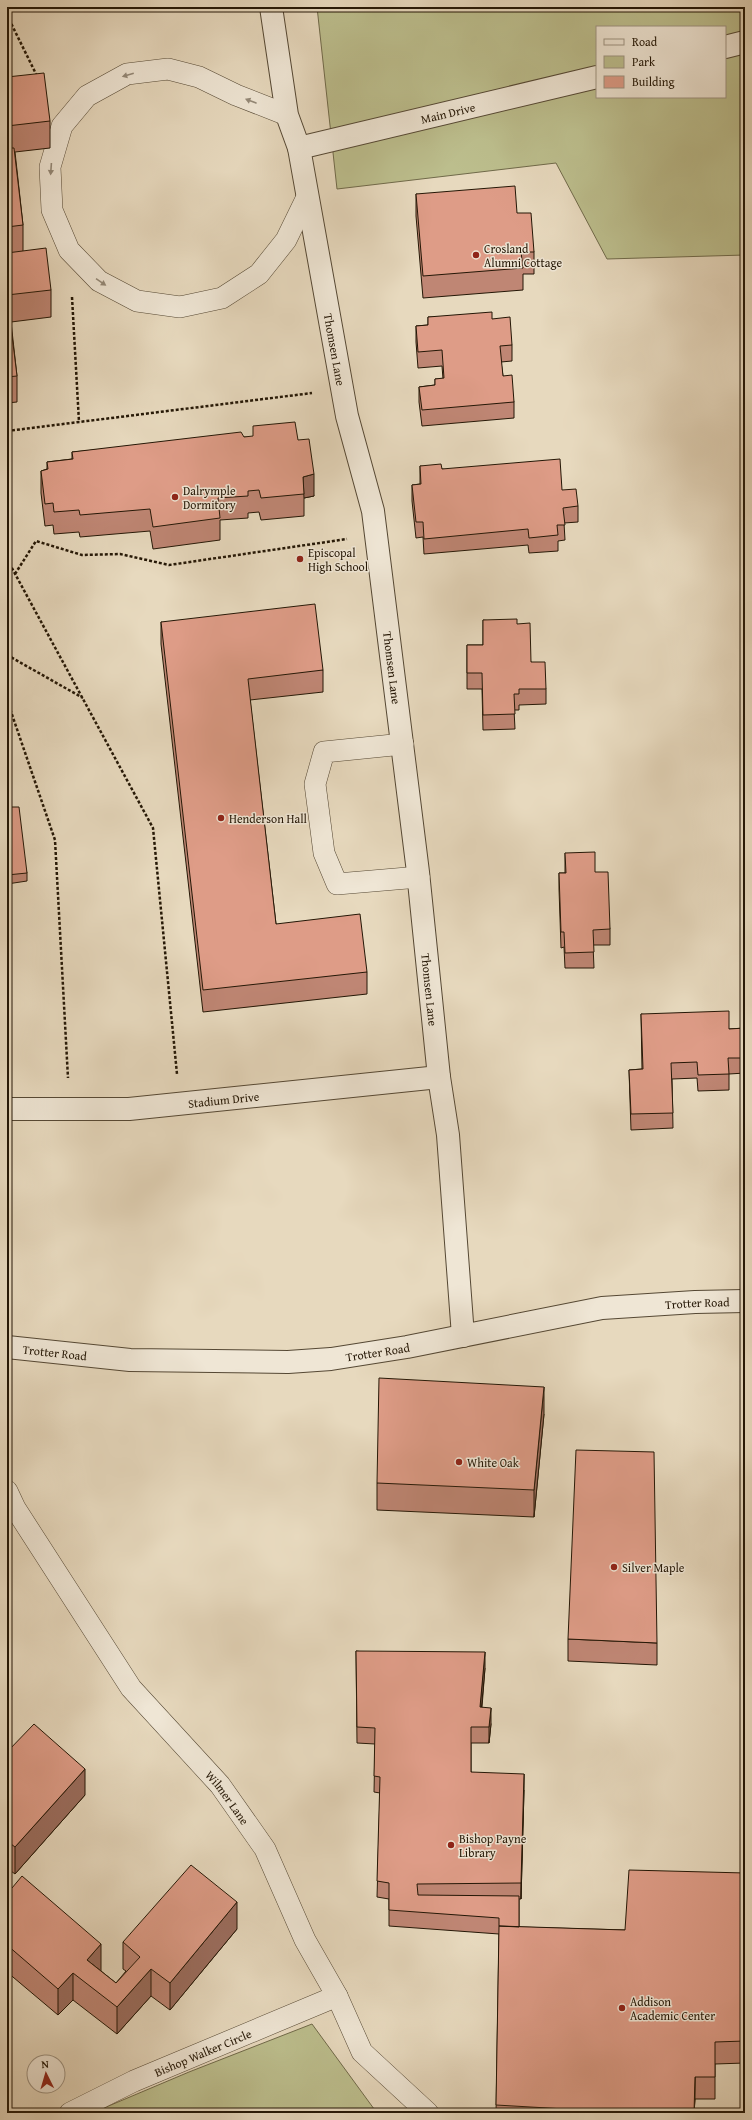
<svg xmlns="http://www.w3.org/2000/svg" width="752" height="2120" font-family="'Gentium Book Plus',serif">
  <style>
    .green { fill: #bcbe8d; stroke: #706a4a; fill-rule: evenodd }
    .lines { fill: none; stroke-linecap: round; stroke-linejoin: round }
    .lane-casing { stroke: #554834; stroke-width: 22 }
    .street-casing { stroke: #554834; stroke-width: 24 }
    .path { stroke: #241706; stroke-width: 2.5; stroke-dasharray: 3 2; stroke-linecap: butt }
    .lane { stroke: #efe6d5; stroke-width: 21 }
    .street { stroke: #efe6d5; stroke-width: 22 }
    .wall { fill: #bf8674; stroke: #241706 }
    .shaded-wall { fill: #9b6d5e; stroke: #241706 }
    .building { fill: #de9c87; stroke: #241706 }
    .oneway { fill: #948978 }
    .poi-dot { fill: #8f2418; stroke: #efe6d5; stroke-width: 1.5 }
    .labels { text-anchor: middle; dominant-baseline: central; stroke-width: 3; stroke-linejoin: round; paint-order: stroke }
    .street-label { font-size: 12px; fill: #241706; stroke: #efe6d5 }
    .poi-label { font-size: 12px; fill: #241706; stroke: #efe6d5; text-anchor: start }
  </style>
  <rect width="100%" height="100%" fill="#e7d9be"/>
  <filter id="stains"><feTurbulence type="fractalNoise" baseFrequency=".005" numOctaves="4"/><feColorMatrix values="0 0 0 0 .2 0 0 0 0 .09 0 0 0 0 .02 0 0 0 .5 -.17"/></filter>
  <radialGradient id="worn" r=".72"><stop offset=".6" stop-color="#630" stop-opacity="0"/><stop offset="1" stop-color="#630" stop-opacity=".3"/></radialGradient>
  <path class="green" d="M 317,7 L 745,7 L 745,255 L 607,259 L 556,163 L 337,189 ZM 597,27 L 725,27 L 725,97 L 597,97 Z
    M 312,2024 L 377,2113 L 92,2113 L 189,2072 Z"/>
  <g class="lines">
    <g class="lane-casing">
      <g id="lane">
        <path d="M 287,115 L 236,95 L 199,77 L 168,69 L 127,74 L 87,96 L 62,126 L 50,167 L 52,210 L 69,250 L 99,281 L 137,301 L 180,307 L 222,298 L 259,274 L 286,240 L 307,197"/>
        <path d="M 403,744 L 324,752 L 315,784 L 324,853 L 337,884 L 419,877"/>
        <path id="s1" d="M 7,1491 L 15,1508 L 131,1688 L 220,1785 L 265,1849 L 305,1940 L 337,1996 L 362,2052 L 428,2113"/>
        <path id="s2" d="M 70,2113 L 134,2081 L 337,1996"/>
      </g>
    </g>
    <g class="street-casing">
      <g id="street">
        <path id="s3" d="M 271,7 L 287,115 L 299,148 L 347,416 L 373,511 L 418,872 L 439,1077 L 448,1135 L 463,1336"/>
        <path d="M 725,47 L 745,42"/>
        <path id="s4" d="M 299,148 L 597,77"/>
        <path id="s5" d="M 7,1109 L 129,1109 L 439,1077"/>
        <path id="s6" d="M 7,1347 L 130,1360 L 288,1362 L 331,1359 L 407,1347 L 602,1308 L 695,1302 L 745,1301"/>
      </g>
    </g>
    <path class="path" d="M 7,15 L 37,76
      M 72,297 L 79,422
      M 7,431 L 312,393
      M 7,559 L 153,828 L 177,1074
      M 15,574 L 36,541 L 82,555 L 120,554 L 169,565 L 347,539
      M 7,655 L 83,698
      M 7,700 L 55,840 L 68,1078"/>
    <use href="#lane" class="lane"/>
    <use href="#street" class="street"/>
  </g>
  <path class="wall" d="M 7,77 L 50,121 L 50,148 L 15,152 L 23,225 L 23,251 L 51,290 L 51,317 L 11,322 L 17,376 L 17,402 L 7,403 Z
    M 416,194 L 517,213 L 534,252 L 534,274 L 523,274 L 523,290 L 423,298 L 416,216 Z
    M 428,317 L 492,319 L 512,345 L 512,361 L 501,362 L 503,376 L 514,402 L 514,418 L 422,426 L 419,402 L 419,387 L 435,385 L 435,379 L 443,379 L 442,366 L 418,368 L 416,342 L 416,326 L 428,325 Z
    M 244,437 L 298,440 L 314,496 L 304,498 L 304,516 L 261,520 L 259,512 L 248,513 L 248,518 L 220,520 L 220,540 L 153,549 L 150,531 L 80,537 L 79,532 L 54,534 L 53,525 L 45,526 L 41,493 L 41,471 L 47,469 L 47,462 L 72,459 L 72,452 Z
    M 420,466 L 442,469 L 562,490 L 578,506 L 578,522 L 564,523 L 565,540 L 558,541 L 558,551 L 529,553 L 528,545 L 424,554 L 423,537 L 416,538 L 412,501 L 412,485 L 420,484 Z
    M 483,620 L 517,624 L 531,662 L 546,689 L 546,704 L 519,705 L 519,710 L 514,710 L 515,729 L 483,730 L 482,689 L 467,689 L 467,645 L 483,645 Z
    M 161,622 L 323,670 L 323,692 L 250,700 L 276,924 L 367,972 L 367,994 L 203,1012 L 161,644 Z
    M 7,807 L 27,873 L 27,881 L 7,884 Z
    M 565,853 L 595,872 L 610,929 L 610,945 L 593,945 L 594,968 L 565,968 L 564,947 L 561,948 L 559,889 L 559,873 L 565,873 Z
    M 641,1014 L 729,1029 L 745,1028 L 745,1073 L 729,1074 L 729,1090 L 698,1091 L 697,1078 L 672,1079 L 673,1128 L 631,1130 L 629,1070 L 642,1069 Z
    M 544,1414 L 534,1517 L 377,1510 L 377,1483 Z
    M 568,1639 L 657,1643 L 657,1665 L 568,1661 Z
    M 356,1651 L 485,1668 L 482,1707 L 491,1724 L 489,1743 L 471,1743 L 471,1772 L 524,1790 L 521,1899 L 519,1899 L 519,1927 L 625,1930 L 745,1873 L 745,2063 L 715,2064 L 715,2099 L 695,2099 L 694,2113 L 496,2113 L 499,1934 L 389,1926 L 389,1899 L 377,1897 L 380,1793 L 374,1792 L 375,1744 L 357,1743 Z
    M 7,1752 L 85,1795 L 15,1874 L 7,1868 Z
    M 7,1884 L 101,1971 L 116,1983 L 126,1971 L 123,1969 L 123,1942 L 237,1929 L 170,2010 L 151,1996 L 117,2034 L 73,2000 L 58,2015 L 7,1972 Z"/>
  <path class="shaded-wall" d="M 314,474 L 314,496 L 304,498 L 303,477 Z
    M 544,1387 L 544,1414 L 534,1517 L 534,1490 Z
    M 485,1652 L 485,1668 L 480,1723 L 480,1707 Z
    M 491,1708 L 491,1724 L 489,1743 L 489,1727 Z
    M 85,1769 L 85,1795 L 15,1874 L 15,1847 Z
    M 524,1774 L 524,1790 L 521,1899 L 521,1883 Z
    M 237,1902 L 237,1929 L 170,2010 L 170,1983 Z
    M 101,1944 L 101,1971 L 87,1960 Z
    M 151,1969 L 151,1996 L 117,2034 L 117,2007 Z
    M 73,1973 L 73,2000 L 58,2015 L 58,1989 Z
    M 695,2077 L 695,2099 L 694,2113 Z"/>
  <path class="building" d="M 44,73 L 50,121 L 7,126 L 7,77 Z
    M 7,148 L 14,148 L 23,225 L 7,227 Z
    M 515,186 L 517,213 L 531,213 L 534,252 L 521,252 L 523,268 L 423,276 L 416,194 Z
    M 46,248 L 51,290 L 7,295 L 17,376 L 7,377 L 7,253 Z
    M 492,312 L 492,319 L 510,317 L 512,345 L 500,346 L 503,376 L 512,375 L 514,402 L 422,410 L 419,387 L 435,385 L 435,379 L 444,378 L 442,350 L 418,352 L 416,326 L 428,325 L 428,317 Z
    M 295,422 L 298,440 L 309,439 L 314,474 L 303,477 L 304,494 L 261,498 L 259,490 L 248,491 L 248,496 L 218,498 L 220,518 L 153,527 L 150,509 L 80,515 L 79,510 L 54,512 L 53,503 L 45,504 L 41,471 L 48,469 L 47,462 L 73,459 L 72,452 L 241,432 L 244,437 L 253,436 L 253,426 Z
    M 560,459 L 562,490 L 576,489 L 578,506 L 563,508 L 565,525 L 557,525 L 558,535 L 529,538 L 528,529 L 424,539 L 423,522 L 416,522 L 412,485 L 421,484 L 420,466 L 441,464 L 442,469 Z
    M 315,604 L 323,670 L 248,679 L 276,924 L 360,914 L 367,972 L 203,990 L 161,622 Z
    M 517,619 L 517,624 L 530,623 L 531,662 L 545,662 L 546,689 L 519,689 L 519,694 L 514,694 L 515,714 L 483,715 L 482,673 L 467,673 L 467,645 L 483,645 L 483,620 Z
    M 7,807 L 19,807 L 27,873 L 7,875 Z
    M 595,852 L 595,872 L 608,872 L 610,929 L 593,930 L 594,952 L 565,953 L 564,932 L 561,932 L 559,873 L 566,873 L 565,853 Z
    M 729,1011 L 729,1029 L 745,1028 L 745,1058 L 728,1058 L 729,1074 L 698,1075 L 697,1062 L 671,1063 L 673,1113 L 631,1114 L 629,1070 L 643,1069 L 641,1014 Z
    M 379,1378 L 544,1387 L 534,1490 L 377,1483 Z
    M 576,1450 L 654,1452 L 657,1643 L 568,1639 Z
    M 356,1651 L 485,1652 L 480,1707 L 491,1708 L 489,1727 L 471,1727 L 471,1772 L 524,1774 L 521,1883 L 417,1884 L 418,1895 L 519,1896 L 519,1927 L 499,1926 L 499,1918 L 389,1910 L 389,1883 L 377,1881 L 380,1777 L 374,1776 L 375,1728 L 357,1727 Z
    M 34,1724 L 85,1769 L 15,1847 L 7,1841 L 7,1752 Z
    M 191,1865 L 237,1902 L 170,1983 L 151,1969 L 117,2007 L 73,1973 L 58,1989 L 7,1945 L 7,1884 L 12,1888 L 22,1876 L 101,1944 L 87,1960 L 116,1983 L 140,1957 L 123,1942 Z
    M 629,1870 L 745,1873 L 745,2041 L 715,2042 L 715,2077 L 695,2077 L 694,2113 L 569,2113 L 565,2109 L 496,2105 L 499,1926 L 625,1930 Z"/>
  <defs><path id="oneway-solid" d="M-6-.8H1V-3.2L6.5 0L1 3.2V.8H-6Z"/></defs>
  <g class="oneway">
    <use href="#oneway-solid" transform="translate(128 75) rotate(164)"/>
    <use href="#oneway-solid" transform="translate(251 101) rotate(-159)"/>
    <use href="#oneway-solid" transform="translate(51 169) rotate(94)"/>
    <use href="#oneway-solid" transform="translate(101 282) rotate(34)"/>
  </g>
  <g class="poi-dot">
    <circle cx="476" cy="255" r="4"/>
    <circle cx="175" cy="497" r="4"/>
    <circle cx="300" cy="559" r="4"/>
    <circle cx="221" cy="818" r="4"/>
    <circle cx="459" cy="1462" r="4"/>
    <circle cx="614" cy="1567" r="4"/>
    <circle cx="451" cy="1845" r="4"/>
    <circle cx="622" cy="2008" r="4"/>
  </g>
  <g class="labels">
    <g class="street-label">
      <text stroke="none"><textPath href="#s4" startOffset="153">Main Drive</textPath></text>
      <text stroke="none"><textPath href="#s3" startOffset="349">Thomsen Lane</textPath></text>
      <text stroke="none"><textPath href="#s3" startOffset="673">Thomsen Lane</textPath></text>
      <text stroke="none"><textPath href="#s3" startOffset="997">Thomsen Lane</textPath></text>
      <text stroke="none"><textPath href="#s5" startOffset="217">Stadium Drive</textPath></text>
      <text stroke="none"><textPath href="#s6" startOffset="696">Trotter Road</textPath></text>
      <text stroke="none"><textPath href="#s6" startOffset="48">Trotter Road</textPath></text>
      <text stroke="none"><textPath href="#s6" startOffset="372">Trotter Road</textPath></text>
      <text stroke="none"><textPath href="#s1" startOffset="379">Wilmer Lane</textPath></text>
      <text stroke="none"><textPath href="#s2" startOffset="146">Bishop Walker Circle</textPath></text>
    </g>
    <g class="poi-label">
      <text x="484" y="248">Crosland<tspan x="484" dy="14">Alumni Cottage</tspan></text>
      <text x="183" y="490">Dalrymple<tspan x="183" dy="14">Dormitory</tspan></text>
      <text x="308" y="552">Episcopal<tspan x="308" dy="14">High School</tspan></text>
      <text x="229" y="818">Henderson Hall</text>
      <text x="467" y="1462">White Oak</text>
      <text x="622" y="1567">Silver Maple</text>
      <text x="459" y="1838">Bishop Payne<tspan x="459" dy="14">Library</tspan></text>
      <text x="630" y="2001">Addison<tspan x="630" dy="14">Academic Center</tspan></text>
    </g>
  </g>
  <rect width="752" height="2120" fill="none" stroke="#e7d9be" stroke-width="24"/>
  <rect x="8" y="8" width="736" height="2104" fill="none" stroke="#241706" stroke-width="2"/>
  <rect x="12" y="12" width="728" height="2096" fill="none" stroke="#241706"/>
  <rect x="596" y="26" width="130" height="72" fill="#efe6d5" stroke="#9e9382"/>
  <rect x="604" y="39" width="20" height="6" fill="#efe6d5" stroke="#9e9382"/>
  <text x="632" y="46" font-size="12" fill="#241706">Road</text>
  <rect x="604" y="56" width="20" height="12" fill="#bcbe8d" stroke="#9e9382"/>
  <text x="632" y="66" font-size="12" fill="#241706">Park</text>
  <rect x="604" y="76" width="20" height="12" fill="#de9c87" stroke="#9e9382"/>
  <text x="632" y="86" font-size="12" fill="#241706">Building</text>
  <g transform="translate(46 2074) rotate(355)"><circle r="19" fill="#efe6d5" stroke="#9e9382"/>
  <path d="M0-3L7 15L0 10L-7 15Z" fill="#8f2418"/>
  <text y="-6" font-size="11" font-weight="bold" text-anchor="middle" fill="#241706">N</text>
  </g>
  <rect width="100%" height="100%" filter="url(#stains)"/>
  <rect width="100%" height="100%" fill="url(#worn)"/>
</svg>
